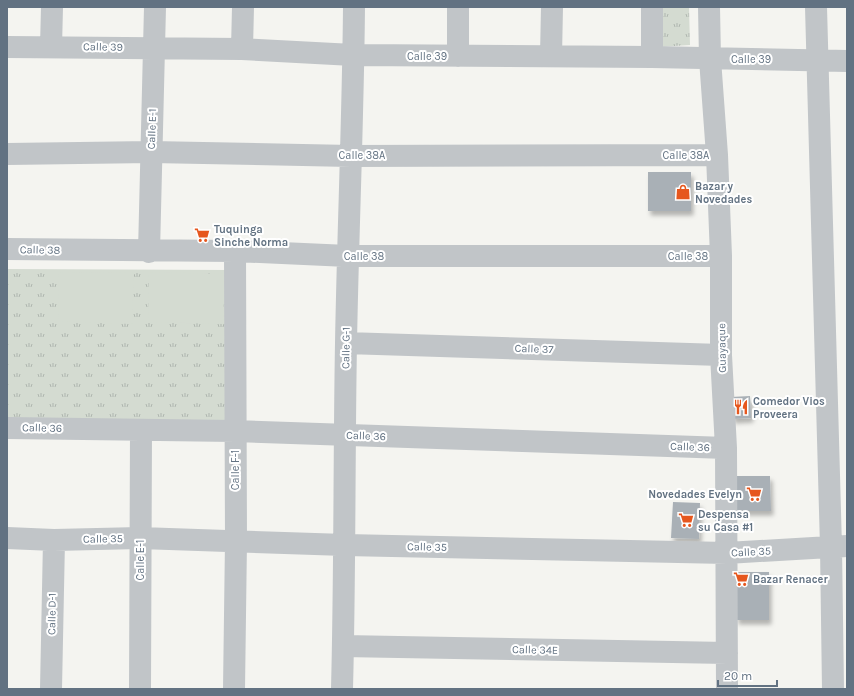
<svg xmlns="http://www.w3.org/2000/svg" width="854" height="696" font-family="Karla,sans-serif">
  <style>
    .grass { fill: url(#grass-tufts) }
    .garden { fill: #d4dbd1 }
    .building { fill: #a9b0b6; filter: url(#shadow) }
    .lines { fill: none; stroke-linecap: round; stroke-linejoin: round }
    .street { stroke: #c1c5c8; stroke-width: 22 }
    .labels { text-anchor: middle; dominant-baseline: central; stroke-width: 4; stroke-linejoin: round; paint-order: stroke }
    .street-label { font-size: 11px; fill: #627282; stroke: #fff }
    .poi-label { font-size: 11px; font-weight: bold; fill: #627282; stroke: #fff; text-anchor: start }
  </style>
  <defs>
    <pattern id="grass-tufts" width="24" height="20" patternUnits="userSpaceOnUse"><rect width="24" height="20" fill="#d4dbd1"/><path d="M3 7l-1-3M5 7V3M7 7l1-3M15 17l-1-3M17 17v-4M19 17l1-3" fill="none" stroke="#afb6af"/></pattern>
    <filter id="shadow"><feDropShadow dx="2.5" dy="4.5" stdDeviation="2" flood-color="#0004"/></filter>
  </defs>
  <rect width="100%" height="100%" fill="#f4f4f0"/>
  <path class="grass" d="M 658,7 L 689,7 L 690,45 L 658,47 Z
    M 7,269 L 231,270 L 228,425 L 7,419 Z"/>
  <path class="garden" d="M 59,272 L 134,273 L 132,324 L 58,321 Z
    M 149,272 L 225,274 L 223,324 L 148,322 Z"/>
  <path class="building" d="M 648,172 L 691,172 L 691,211 L 648,211 Z
    M 750,396 L 751,418 L 732,419 L 731,397 Z
    M 737,476 L 770,476 L 771,511 L 737,511 Z
    M 673,502 L 700,503 L 699,539 L 671,538 Z
    M 736,572 L 769,572 L 769,620 L 736,620 Z"/>
  <g class="lines">
    <path class="street" d="M 652,7 L 652,57
      M 709,7 L 710,59 L 717,155 L 721,256 L 721,355 L 726,448 L 727,689
      M 816,7 L 831,547 L 833,689
      M 7,47 L 242,49 L 353,55 L 652,57 L 847,61
      M 51,47 L 52,7
      M 242,49 L 243,7
      M 458,56 L 458,7
      M 551,56 L 552,7
      M 7,154 L 151,152 L 351,156 L 717,155
      M 7,249 L 235,251 L 348,256 L 721,256
      M 149,252 L 155,7
      M 346,343 L 721,355
      M 7,428 L 235,431 L 726,448
      M 7,538 L 54,540 L 140,538 L 345,545 L 727,553 L 847,546
      M 343,646 L 727,653
      M 51,689 L 54,540
      M 140,689 L 141,431
      M 234,689 L 236,541 L 235,251
      M 342,689 C 345,574 344,458 346,343 C 348,231 353,119 354,7"/>
  </g>
  <defs>
    <g id="shop-bare" transform="scale(1.2)"><path d="M-5-2.5h2.3a2.7 3.5 0 0 1 5.4 0H5L5.5 6h-11ZM-1.5-2.5h3a1.5 2.3 0 0 0-3 0Z" fill="#e6571e" stroke="#fff" stroke-width="2.5" paint-order="stroke"/></g>
    <g id="supermarket-bare" transform="scale(1.2)"><path d="M-6-5.5h2.5l.6 2H6L4.5 2H-2.5L-4.4-4H-6ZM-1.5 3.2a1.3 1.3 0 1 0 .1 0ZM3 3.2a1.3 1.3 0 1 0 .1 0Z" fill="#e6571e" stroke="#fff" stroke-width="2.5" paint-order="stroke"/></g>
    <g id="restaurant-bare" transform="scale(1.2)"><path d="M-5-6h1v4h1v-4h1v4h1v-4h1v5L-1.5 .5V6h-2V.5L-5-1ZM5-6V6H3V1.5H1.5Q1.5-4 5-6Z" fill="#e6571e" stroke="#fff" stroke-width="2.5" paint-order="stroke"/></g>
  </defs>
  <g fill-rule="evenodd">
    <use href="#shop-bare" x="683" y="192"/>
    <use href="#supermarket-bare" x="202" y="235"/>
    <use href="#restaurant-bare" x="741" y="407"/>
    <use href="#supermarket-bare" x="754" y="494"/>
    <use href="#supermarket-bare" x="686" y="520"/>
    <use href="#supermarket-bare" x="741" y="579"/>
  </g>
  <g class="labels">
    <g class="street-label">
      <text transform="translate(103 47) rotate(1)">Calle 39</text>
      <text x="427" y="56">Calle 39</text>
      <text x="751" y="59">Calle 39</text>
      <text transform="translate(152 129) rotate(-88)">Calle E-1</text>
      <text x="362" y="155">Calle 38A</text>
      <text x="686" y="155">Calle 38A</text>
      <text transform="translate(40 250) rotate(1)">Calle 38</text>
      <text x="364" y="256">Calle 38</text>
      <text x="688" y="256">Calle 38</text>
      <text transform="translate(346 348) rotate(-89)">Calle G-1</text>
      <text transform="translate(722 348) rotate(-91)">Guayaque</text>
      <text transform="translate(534 349) rotate(2)">Calle 37</text>
      <text transform="translate(42 428) rotate(1)">Calle 36</text>
      <text transform="translate(366 436) rotate(2)">Calle 36</text>
      <text transform="translate(690 447) rotate(2)">Calle 36</text>
      <text transform="translate(235 470) rotate(-90)">Calle F-1</text>
      <text transform="translate(103 539) rotate(-1)">Calle 35</text>
      <text transform="translate(427 547) rotate(1)">Calle 35</text>
      <text transform="translate(751 552) rotate(-3)">Calle 35</text>
      <text transform="translate(140 560) rotate(-90)">Calle E-1</text>
      <text transform="translate(52 614) rotate(-89)">Calle D-1</text>
      <text transform="translate(535 650) rotate(1)">Calle 34E</text>
    </g>
    <g class="poi-label">
      <text x="695" y="186">Bazar y<tspan x="695" dy="13">Novedades</tspan></text>
      <text x="214" y="229">Tuquinga<tspan x="214" dy="13">Sinche Norma</tspan></text>
      <text x="753" y="401">Comedor Vios<tspan x="753" dy="13">Proveera</tspan></text>
      <text x="742" y="494" text-anchor="end">Novedades Evelyn</text>
      <text x="698" y="514">Despensa<tspan x="698" dy="13">su Casa #1</tspan></text>
      <text x="753" y="579">Bazar Renacer</text>
    </g>
  </g>
  <rect width="854" height="696" fill="none" stroke="#627282" stroke-width="16"/>
  <path d="M718 680v6h59v-6" fill="none" stroke="#627282" stroke-width="2"/>
  <text x="724" y="680" font-size="12" fill="#627282" stroke="#ffffff" stroke-width="3" paint-order="stroke">20 m</text>
</svg>
